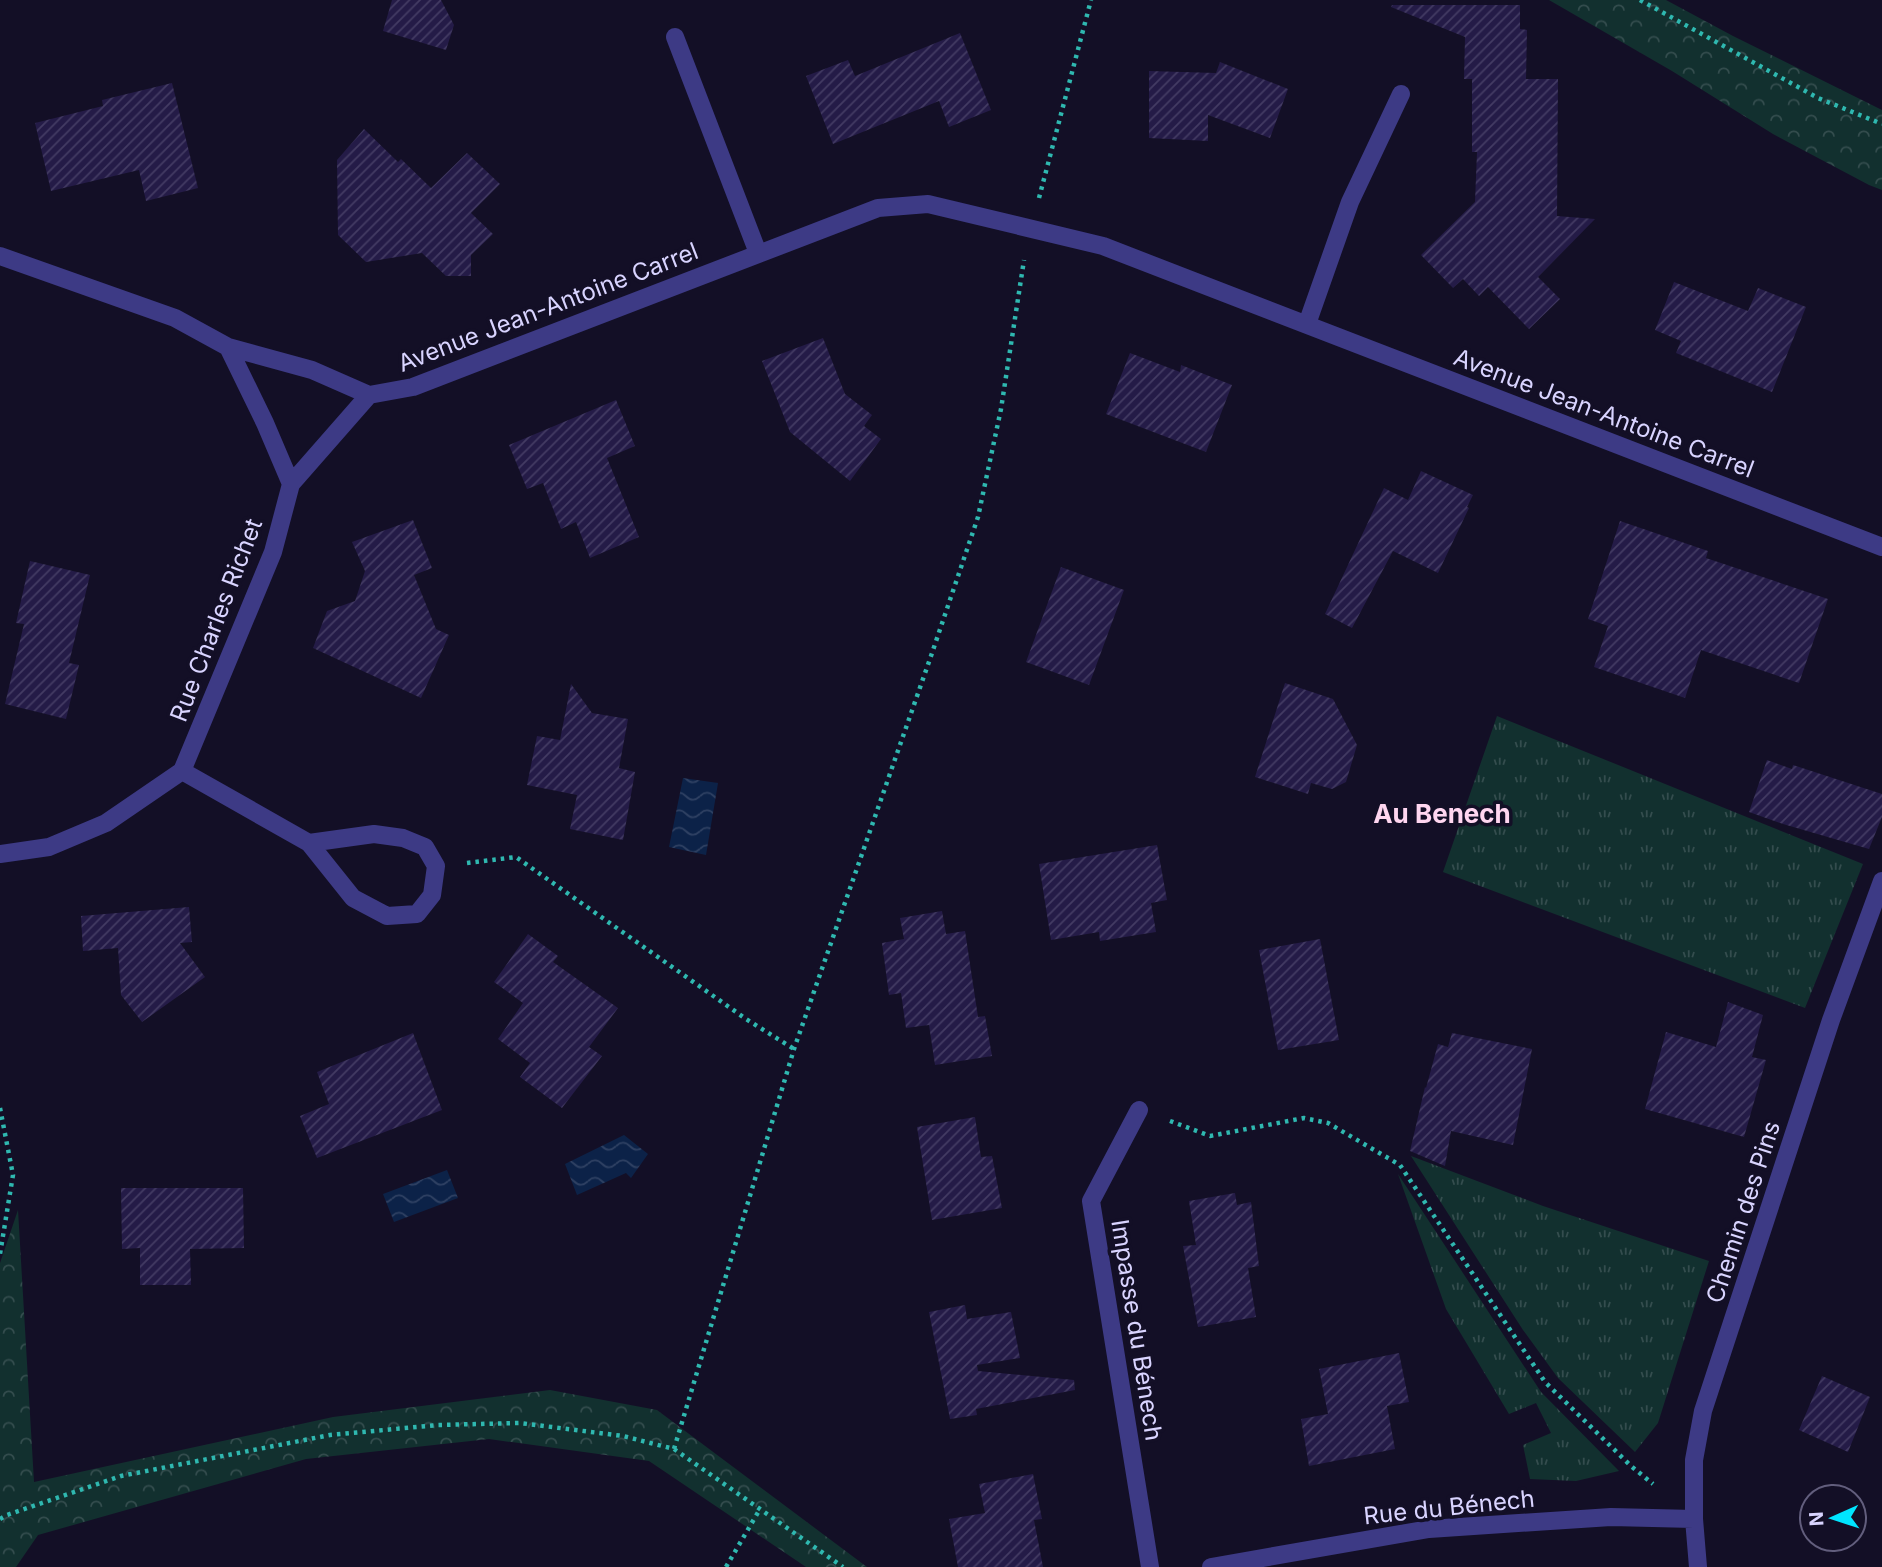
<svg xmlns="http://www.w3.org/2000/svg" width="1882" height="1567" font-family="Inter,sans-serif">
  <style>
    .grass { fill: url(#grass-tufts) }
    .forest { fill: url(#forest-crowns) }
    .water { fill: url(#water-waves) }
    .building { fill: url(#building-hatch) }
    .lines { fill: none; stroke-linecap: round; stroke-linejoin: round }
    .path { stroke: #2fb8b0; stroke-width: 4.5; stroke-dasharray: 3.5 5; stroke-linecap: butt }
    .minor { stroke: #3d3a85; stroke-width: 18 }
    .labels { text-anchor: middle; dominant-baseline: central; stroke-width: 7; stroke-linejoin: round; paint-order: stroke }
    .street-label { font-size: 24px; fill: #d9d4ff; stroke: #130f26 }
    .neighbourhood-label { font-size: 26px; font-weight: bold; fill: #ffd6f0; stroke: #130f26 }
  </style>
  <defs>
    <pattern id="grass-tufts" width="24" height="20" patternUnits="userSpaceOnUse" patternTransform="scale(1.75)"><rect width="24" height="20" fill="#12302f"/><path d="M3 7l-1-3M5 7V3M7 7l1-3M15 17l-1-3M17 17v-4M19 17l1-3" fill="none" stroke="#344d4e"/></pattern>
    <pattern id="forest-crowns" width="20" height="18" patternUnits="userSpaceOnUse" patternTransform="scale(1.75)"><rect width="20" height="18" fill="#12302f"/><path d="M2 6a3 3 0 1 1 6 0M12 15a3 3 0 1 1 6 0" fill="none" stroke="#344d4e"/></pattern>
    <pattern id="water-waves" width="16" height="10" patternUnits="userSpaceOnUse" patternTransform="scale(1.75)"><rect width="16" height="10" fill="#0c2248"/><path d="M0 5q4-4 8 0t8 0" fill="none" stroke="#2f4163"/></pattern>
    <pattern id="building-hatch" width="6" height="6" patternUnits="userSpaceOnUse" patternTransform="scale(1.75)"><rect width="6" height="6" fill="#241b47"/><path d="M-1 1l2-2M0 6l6-6M5 7l2-2" fill="none" stroke="#433b63"/></pattern>
  </defs>
  <rect width="100%" height="100%" fill="#130f26"/>
  <path class="grass" d="M 1497,716 L 1863,864 L 1805,1008 L 1443,872 Z
    M 1411,1156 L 1543,1206 L 1709,1261 L 1658,1423 L 1635,1452 L 1558,1378 L 1523,1330 Z
    M 1398,1174 L 1541,1392 L 1619,1471 L 1576,1481 L 1530,1479 L 1523,1445 L 1551,1433 L 1536,1403 L 1509,1414 L 1446,1309 Z"/>
  <path class="forest" d="M 1549,0 L 1666,0 L 1733,36 L 1882,110 L 1882,190 L 1869,185 L 1773,134 L 1672,71 Z
    M 18,1210 L 34,1482 L 333,1417 L 550,1390 L 657,1410 L 867,1567 L 806,1567 L 649,1461 L 489,1439 L 306,1459 L 38,1535 L 16,1567 L 0,1567 L 0,1263 Z"/>
  <path class="water" d="M 683,778 L 718,783 L 706,855 L 669,847 Z
    M 624,1135 L 648,1154 L 631,1178 L 626,1173 L 577,1195 L 565,1164 Z
    M 447,1170 L 458,1198 L 394,1222 L 383,1194 Z"/>
  <path class="building" d="M 392,0 L 441,0 L 454,25 L 446,50 L 383,31 Z
    M 1392,5 L 1520,5 L 1520,29 L 1527,30 L 1526,79 L 1558,79 L 1557,216 L 1595,219 L 1538,277 L 1560,299 L 1529,329 L 1488,287 L 1479,296 L 1463,279 L 1453,288 L 1421,255 L 1475,202 L 1477,152 L 1472,152 L 1472,79 L 1464,79 L 1465,37 L 1391,7 Z
    M 960,33 L 991,110 L 949,127 L 939,101 L 833,144 L 806,76 L 848,60 L 855,76 Z
    M 1220,62 L 1288,89 L 1270,138 L 1208,115 L 1208,141 L 1149,138 L 1149,71 L 1216,73 Z
    M 172,83 L 198,188 L 146,201 L 139,170 L 51,191 L 35,123 L 103,106 L 102,100 Z
    M 364,129 L 398,162 L 401,159 L 431,188 L 467,153 L 500,184 L 471,213 L 493,234 L 471,255 L 471,276 L 446,276 L 422,253 L 366,262 L 338,235 L 337,160 Z
    M 1674,282 L 1748,311 L 1758,288 L 1806,307 L 1772,392 L 1676,353 L 1681,341 L 1655,330 Z
    M 823,338 L 845,394 L 872,415 L 864,426 L 881,439 L 850,481 L 790,432 L 762,361 Z
    M 1130,353 L 1180,372 L 1181,365 L 1232,385 L 1206,452 L 1106,414 Z
    M 616,400 L 635,446 L 607,458 L 639,537 L 590,558 L 576,522 L 561,529 L 543,483 L 527,489 L 509,445 Z
    M 1421,471 L 1473,495 L 1467,507 L 1469,508 L 1438,573 L 1393,551 L 1352,628 L 1325,614 L 1384,488 L 1408,500 Z
    M 413,520 L 432,568 L 414,575 L 436,629 L 449,635 L 421,698 L 313,648 L 327,611 L 355,601 L 365,571 L 352,542 Z
    M 1620,521 L 1708,551 L 1706,558 L 1828,599 L 1799,683 L 1701,650 L 1685,698 L 1594,667 L 1608,626 L 1588,619 Z
    M 30,561 L 90,575 L 69,663 L 79,665 L 66,719 L 5,704 L 24,624 L 16,623 Z
    M 1061,567 L 1124,590 L 1089,685 L 1026,662 Z
    M 1285,683 L 1333,699 L 1357,745 L 1346,782 L 1332,789 L 1311,783 L 1308,794 L 1255,777 Z
    M 571,684 L 592,713 L 628,719 L 619,768 L 635,772 L 623,840 L 570,829 L 577,795 L 527,785 L 537,736 L 560,740 Z
    M 1767,760 L 1792,769 L 1793,765 L 1882,794 L 1882,817 L 1869,849 L 1783,824 L 1749,812 Z
    M 1157,845 L 1167,900 L 1151,903 L 1156,932 L 1100,941 L 1099,932 L 1051,940 L 1039,864 Z
    M 189,907 L 192,942 L 180,943 L 205,977 L 142,1022 L 121,995 L 118,948 L 83,951 L 81,916 Z
    M 942,911 L 946,934 L 965,931 L 978,1017 L 985,1016 L 992,1056 L 935,1065 L 929,1025 L 906,1028 L 901,993 L 889,995 L 882,943 L 904,939 L 900,918 Z
    M 528,934 L 558,956 L 553,962 L 618,1008 L 589,1047 L 602,1056 L 562,1108 L 520,1077 L 530,1063 L 498,1039 L 523,1003 L 494,982 Z
    M 1320,939 L 1339,1040 L 1278,1050 L 1259,950 Z
    M 1728,1002 L 1763,1015 L 1752,1057 L 1766,1060 L 1744,1137 L 1645,1109 L 1666,1032 L 1716,1047 Z
    M 413,1033 L 442,1110 L 317,1158 L 300,1116 L 329,1104 L 317,1072 Z
    M 1452,1033 L 1532,1049 L 1513,1145 L 1451,1131 L 1445,1166 L 1410,1151 L 1425,1087 L 1426,1088 L 1438,1044 L 1448,1047 Z
    M 975,1117 L 981,1157 L 992,1156 L 1002,1208 L 932,1220 L 917,1127 Z
    M 121,1188 L 243,1188 L 244,1248 L 190,1249 L 191,1285 L 140,1285 L 140,1248 L 122,1249 Z
    M 1235,1193 L 1237,1205 L 1251,1202 L 1259,1266 L 1248,1268 L 1256,1317 L 1198,1327 L 1183,1246 L 1196,1245 L 1189,1201 Z
    M 965,1305 L 967,1319 L 1011,1312 L 1020,1358 L 977,1365 L 978,1371 L 1074,1380 L 1075,1390 L 976,1409 L 977,1415 L 950,1419 L 929,1312 Z
    M 1399,1353 L 1409,1402 L 1387,1406 L 1395,1449 L 1309,1466 L 1301,1419 L 1328,1414 L 1319,1369 Z
    M 1822,1376 L 1870,1397 L 1848,1452 L 1799,1430 Z
    M 1033,1474 L 1042,1519 L 1034,1520 L 1043,1567 L 958,1567 L 949,1519 L 985,1513 L 979,1484 Z"/>
  <g class="lines">
    <path class="path" d="M 1640,0 L 1818,98 L 1882,124
      M 1039,198 L 1091,0
      M 467,863 L 516,857 L 746,1019 L 794,1049
      M 0,1108 L 13,1175 L 0,1254
      M 1170,1121 L 1210,1136 L 1304,1118 L 1328,1123 L 1400,1165 L 1545,1382 L 1631,1466 L 1653,1484
      M 674,1449 L 794,1049 L 931,656 L 978,517 L 1001,409 L 1024,260
      M 0,1519 L 7,1515 L 121,1476 L 330,1435 L 438,1425 L 520,1423 L 623,1436 L 674,1449 L 843,1567
      M 726,1567 L 760,1509"/>
    <path class="minor" d="M 675,37 L 758,253
      M 0,256 L 175,318 L 228,347 L 312,370 L 369,395 L 413,387 L 878,208 L 928,204 L 1103,246 L 1882,547
      M 1307,324 L 1350,202 L 1401,94
      M 228,347 L 265,423 L 291,484
      M 182,771 L 309,843 L 374,834 L 403,838 L 425,847 L 436,866 L 432,895 L 417,914 L 387,916 L 353,898 L 309,843
      M 0,854 L 49,847 L 106,823 L 182,771 L 273,552 L 291,484 L 369,395
      M 1139,1110 L 1091,1201 L 1150,1567
      M 1211,1567 L 1429,1529 L 1611,1517 L 1694,1519
      M 1698,1567 L 1694,1519 L 1694,1460 L 1703,1411 L 1831,1020 L 1882,881"/>
  </g>
  <g class="labels">
    <g class="street-label">
      <text transform="translate(548 307) rotate(-21)">Avenue Jean-Antoine Carrel</text>
      <text transform="translate(1604 413) rotate(21)">Avenue Jean-Antoine Carrel</text>
      <text transform="translate(216 620) rotate(-69)">Rue Charles Richet</text>
      <text transform="translate(1743 1212) rotate(-72)">Chemin des Pins</text>
      <text transform="translate(1137 1330) rotate(81)">Impasse du Bénech</text>
      <text transform="translate(1449 1507) rotate(-6)">Rue du Bénech</text>
    </g>
    <g class="neighbourhood-label">
      <text x="1442" y="813">Au Benech</text>
    </g>
  </g>
  <g transform="translate(1833 1518) rotate(267)"><circle r="33" fill="#130f26" stroke="#625e7d" stroke-width="2"/>
  <path d="M0-5L12 26L0 18L-12 26Z" fill="#00e5ff"/>
  <text y="-10" font-size="19" font-weight="bold" text-anchor="middle" fill="#d9d4ff">N</text>
  </g>
</svg>
